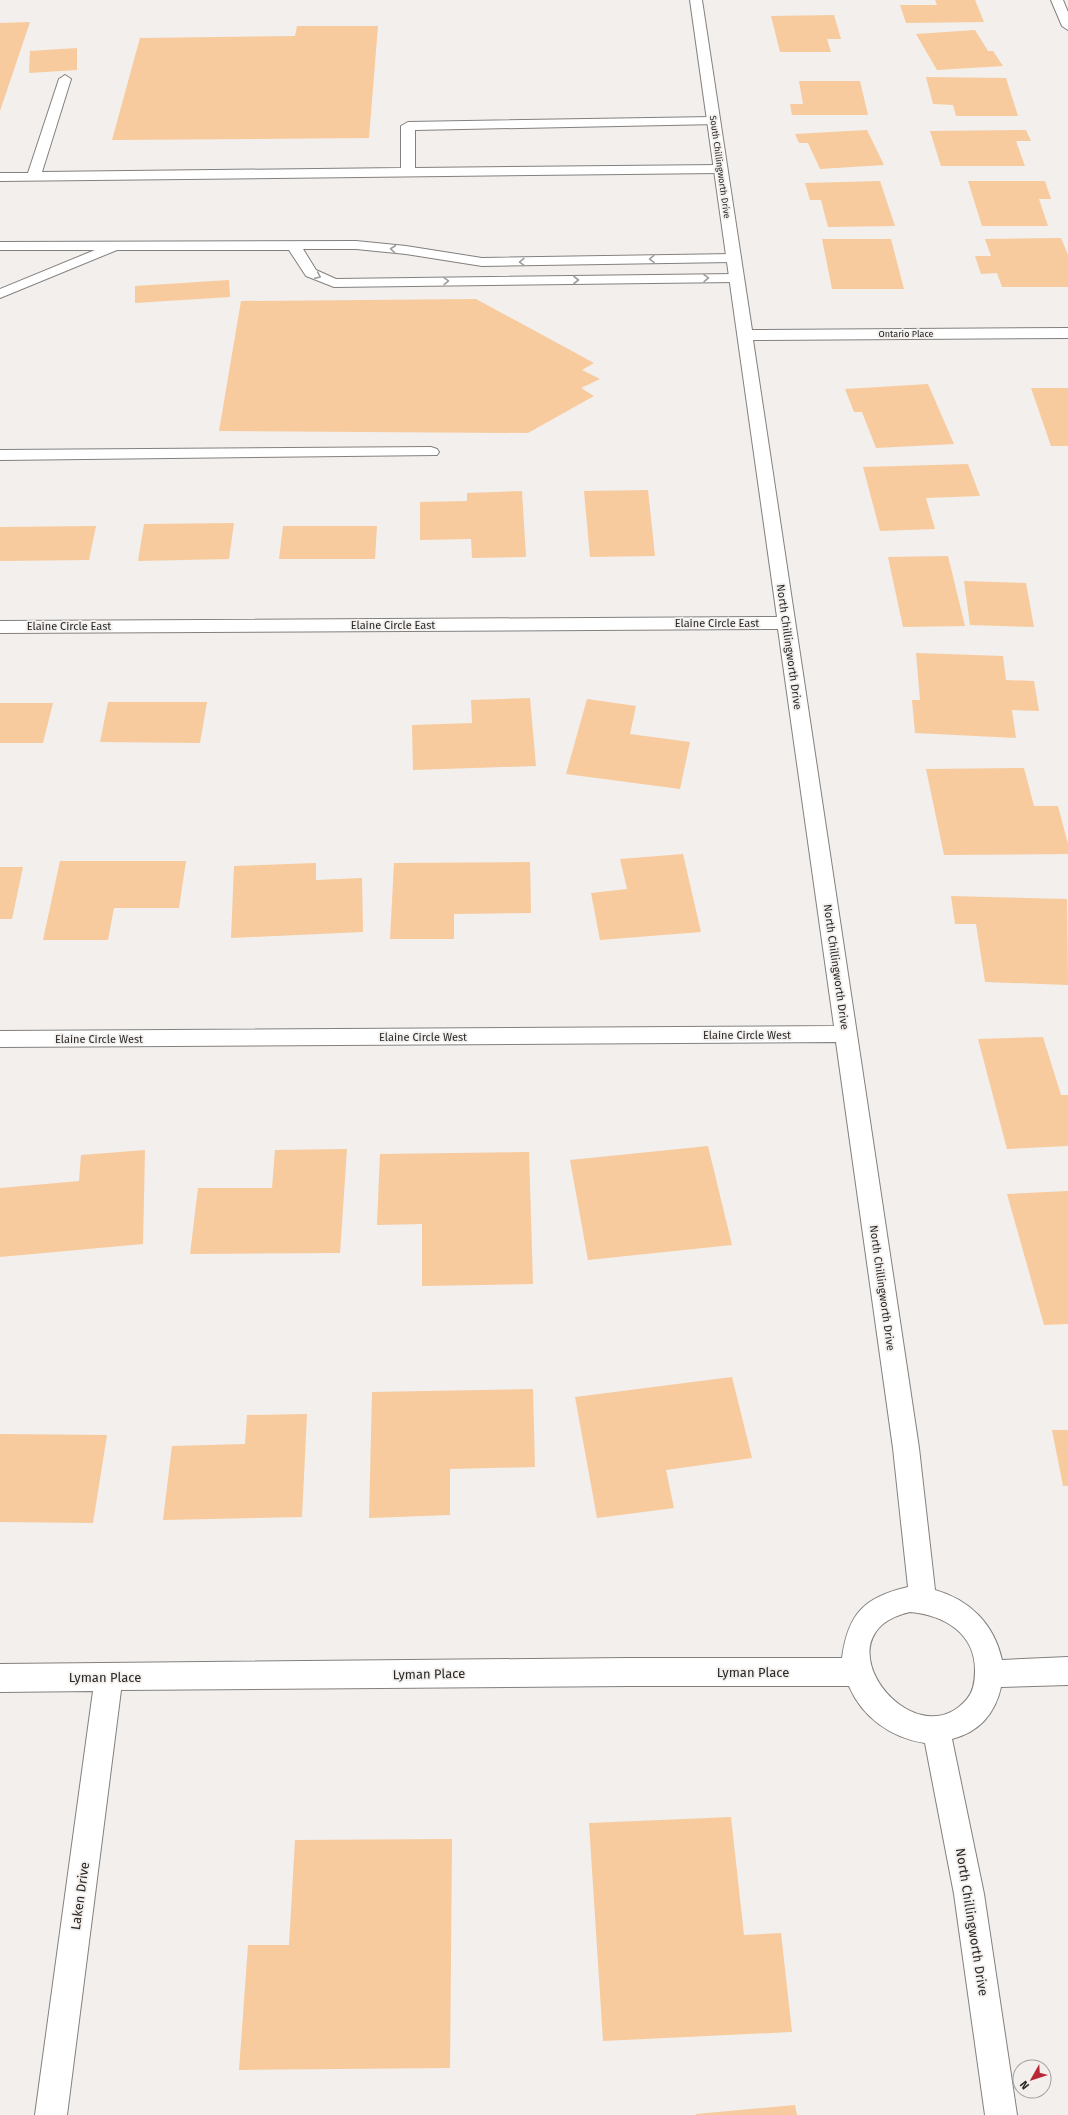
<svg xmlns="http://www.w3.org/2000/svg" width="1068" height="2115" font-family="'Fira Sans',sans-serif">
  <style>
    .building { fill: #f7cb9d }
    .lines { fill: none; stroke-linecap: round; stroke-linejoin: round }
    .service-casing { stroke: #83807e; stroke-width: 2 }
    .minor-casing { stroke: #83807e; stroke-width: 2 }
    .service { fill: #fff; fill-rule: evenodd }
    .minor { fill: #fff; fill-rule: evenodd }
    .oneway { stroke: #9e9e9d }
    .labels { text-anchor: middle; dominant-baseline: central; stroke-width: 3.5; stroke-linejoin: round; paint-order: stroke }
    .far-street-label { font-size: 9px; fill: #282726; stroke: #f2efed }
    .street-label { font-size: 11px; fill: #282726; stroke: #f2efed }
    .near-street-label { font-size: 13px; fill: #282726; stroke: #f2efed }
  </style>
  <rect width="100%" height="100%" fill="#f2efed"/>
  <path class="building" d="M 935,0 L 975,0 L 984,22 L 906,23 L 900,5 L 937,5 Z
    M 834,15 L 841,39 L 827,39 L 831,52 L 780,52 L 771,16 Z
    M 30,22 L 0,111 L 0,23 Z
    M 297,26 L 378,26 L 369,138 L 112,140 L 140,38 L 295,36 Z
    M 975,30 L 988,51 L 993,51 L 1003,66 L 937,70 L 916,34 Z
    M 77,48 L 77,70 L 29,73 L 30,51 Z
    M 926,77 L 1006,78 L 1018,116 L 956,116 L 953,105 L 933,104 Z
    M 799,81 L 860,81 L 868,115 L 792,115 L 790,104 L 803,104 Z
    M 867,130 L 884,165 L 820,169 L 808,143 L 799,143 L 795,134 Z
    M 1026,130 L 1031,141 L 1016,141 L 1025,166 L 941,166 L 930,131 Z
    M 880,181 L 895,226 L 828,227 L 821,200 L 810,200 L 805,183 Z
    M 968,181 L 1045,181 L 1051,199 L 1039,199 L 1048,226 L 982,226 Z
    M 1061,238 L 1068,255 L 1068,287 L 1002,287 L 997,273 L 981,274 L 975,256 L 991,256 L 985,239 Z
    M 822,239 L 891,239 L 904,289 L 832,289 Z
    M 229,280 L 230,297 L 135,303 L 135,286 Z
    M 476,299 L 594,363 L 582,370 L 600,379 L 581,388 L 594,396 L 528,433 L 219,431 L 241,301 Z
    M 928,384 L 954,444 L 876,448 L 862,412 L 854,412 L 845,389 Z
    M 1031,388 L 1068,388 L 1068,446 L 1051,446 Z
    M 968,464 L 980,496 L 926,498 L 935,529 L 880,531 L 863,467 Z
    M 648,490 L 655,556 L 590,557 L 584,491 Z
    M 522,491 L 526,557 L 472,558 L 471,539 L 420,540 L 420,502 L 467,501 L 467,493 Z
    M 234,523 L 229,559 L 138,561 L 144,524 Z
    M 96,526 L 89,560 L 0,561 L 0,527 Z
    M 283,526 L 377,526 L 375,559 L 279,559 Z
    M 948,556 L 965,626 L 903,627 L 888,557 Z
    M 964,581 L 1026,583 L 1034,627 L 970,625 Z
    M 916,653 L 1003,656 L 1006,680 L 1034,681 L 1039,711 L 1012,710 L 1016,738 L 915,733 L 912,700 L 920,700 Z
    M 530,698 L 536,766 L 413,770 L 412,725 L 472,723 L 471,700 Z
    M 587,699 L 636,706 L 630,734 L 690,742 L 680,789 L 566,774 Z
    M 108,702 L 207,702 L 200,743 L 100,742 Z
    M 0,703 L 53,703 L 43,743 L 0,743 Z
    M 1024,768 L 1034,806 L 1058,806 L 1068,844 L 1068,854 L 944,855 L 926,769 Z
    M 683,854 L 701,932 L 600,940 L 591,893 L 627,889 L 620,859 Z
    M 60,861 L 186,861 L 179,908 L 114,908 L 108,940 L 43,940 Z
    M 530,862 L 531,913 L 454,914 L 454,939 L 390,939 L 394,863 Z
    M 316,863 L 316,880 L 362,878 L 363,932 L 231,938 L 234,866 Z
    M 0,867 L 23,867 L 12,919 L 0,919 Z
    M 951,896 L 1067,899 L 1068,985 L 985,982 L 976,924 L 955,924 Z
    M 1043,1037 L 1061,1095 L 1068,1095 L 1068,1146 L 1007,1149 L 978,1039 Z
    M 708,1146 L 732,1245 L 588,1260 L 570,1160 Z
    M 347,1149 L 340,1253 L 190,1254 L 198,1188 L 272,1188 L 275,1150 Z
    M 145,1150 L 143,1244 L 0,1257 L 0,1188 L 79,1181 L 81,1155 Z
    M 529,1152 L 533,1284 L 422,1286 L 422,1224 L 377,1225 L 380,1154 Z
    M 1068,1191 L 1068,1324 L 1044,1325 L 1007,1194 Z
    M 732,1377 L 752,1458 L 666,1470 L 674,1508 L 597,1518 L 575,1397 Z
    M 533,1389 L 535,1467 L 450,1469 L 450,1515 L 369,1518 L 372,1392 Z
    M 307,1414 L 302,1517 L 163,1520 L 172,1446 L 245,1444 L 247,1415 Z
    M 1052,1430 L 1068,1430 L 1068,1486 L 1063,1486 Z
    M 0,1434 L 107,1435 L 93,1523 L 0,1522 Z
    M 731,1817 L 744,1935 L 781,1933 L 792,2032 L 603,2041 L 589,1823 Z
    M 452,1839 L 450,2068 L 239,2070 L 248,1945 L 289,1945 L 295,1840 Z
    M 795,2105 L 797,2115 L 696,2115 L 696,2114 Z"/>
  <g class="lines">
    <g class="service-casing">
      <path id="service" d="M 65,75 L 71,79 L 42,172 L 401,168 L 401,126 L 408,122 L 713,117 L 720,121 L 718,124 L 415,130 L 415,168 L 720,165 L 727,169 L 720,173 L 0,181 L 0,173 L 28,173 L 59,79 Z
        M 356,241 L 406,246 L 482,258 L 733,254 L 738,255 L 740,258 L 738,261 L 733,262 L 482,266 L 406,254 L 356,249 L 303,249 L 316,270 L 336,279 L 736,274 L 741,275 L 743,278 L 741,281 L 736,282 L 334,287 L 306,276 L 289,250 L 117,250 L 0,298 L 0,289 L 95,250 L 0,250 L 0,242 Z
        M 431,447 L 437,449 L 439,452 L 437,455 L 0,460 L 0,450 Z"/>
    </g>
    <g class="minor-casing">
      <path id="minor" d="M 690,0 L 702,0 L 752,330 L 1068,328 L 1068,338 L 753,340 L 919,1448 L 935,1590 C 970,1600 994,1624 1002,1660 L 1068,1657 L 1068,1685 L 1001,1687 C 995,1714 979,1732 952,1739 L 984,1894 L 1017,2115 L 985,2115 L 954,1894 L 925,1743 C 891,1738 862,1717 849,1686 L 627,1686 L 121,1690 L 67,2115 L 35,2115 L 93,1691 L 0,1692 L 0,1664 L 627,1658 L 842,1658 C 848,1614 864,1597 908,1587 L 893,1448 L 836,1042 L 0,1047 L 0,1031 L 834,1026 L 778,629 L 0,633 L 0,621 L 777,617 ZM 910,1612 C 944,1615 975,1633 975,1670 C 975,1680 974,1691 967,1699 C 914,1762 813,1634 910,1612 Z
        M 1051,0 L 1063,0 L 1068,12 L 1068,30 L 1062,26 Z"/>
    </g>
    <use href="#service" class="service"/>
    <use href="#minor" class="minor"/>
  </g>
  <defs><path id="oneway-chevron" d="M-2-3.5L2.5 0L-2 3.5" fill="none" stroke-width="1.6" stroke-linecap="round" stroke-linejoin="round"/></defs>
  <g class="oneway">
    <use href="#oneway-chevron" transform="translate(393 249) rotate(-174)"/>
    <use href="#oneway-chevron" transform="translate(652 259) rotate(179)"/>
    <use href="#oneway-chevron" transform="translate(522 262) rotate(179)"/>
    <use href="#oneway-chevron" transform="translate(318 276) rotate(24)"/>
    <use href="#oneway-chevron" transform="translate(706 278) rotate(-1)"/>
    <use href="#oneway-chevron" transform="translate(576 280)"/>
    <use href="#oneway-chevron" transform="translate(446 281) rotate(-1)"/>
  </g>
  <g class="labels">
    <g class="far-street-label">
      <text transform="translate(720 167) rotate(82)">South Chillingworth Drive</text>
      <text x="906" y="334">Ontario Place</text>
    </g>
    <g class="street-label">
      <text x="717" y="623">Elaine Circle East</text>
      <text x="393" y="625">Elaine Circle East</text>
      <text x="69" y="626">Elaine Circle East</text>
      <text transform="translate(789 647) rotate(82)">North Chillingworth Drive</text>
      <text transform="translate(836 967) rotate(82)">North Chillingworth Drive</text>
      <text x="747" y="1035">Elaine Circle West</text>
      <text x="423" y="1037">Elaine Circle West</text>
      <text x="99" y="1039">Elaine Circle West</text>
      <text transform="translate(882 1288) rotate(82)">North Chillingworth Drive</text>
    </g>
    <g class="near-street-label">
      <text x="753" y="1672">Lyman Place</text>
      <text transform="translate(429 1674) rotate(-1)">Lyman Place</text>
      <text x="105" y="1677">Lyman Place</text>
      <text transform="translate(80 1896) rotate(-82)">Laken Drive</text>
      <text transform="translate(972 1922) rotate(81)">North Chillingworth Drive</text>
    </g>
  </g>
  <g transform="translate(1032 2079) rotate(231)"><circle r="19" fill="#f2efed" stroke="#a19f9d"/>
  <path d="M0-3L7 15L0 10L-7 15Z" fill="#b82735"/>
  <text y="-6" font-size="11" font-weight="bold" text-anchor="middle" fill="#282726">N</text>
  </g>
</svg>
